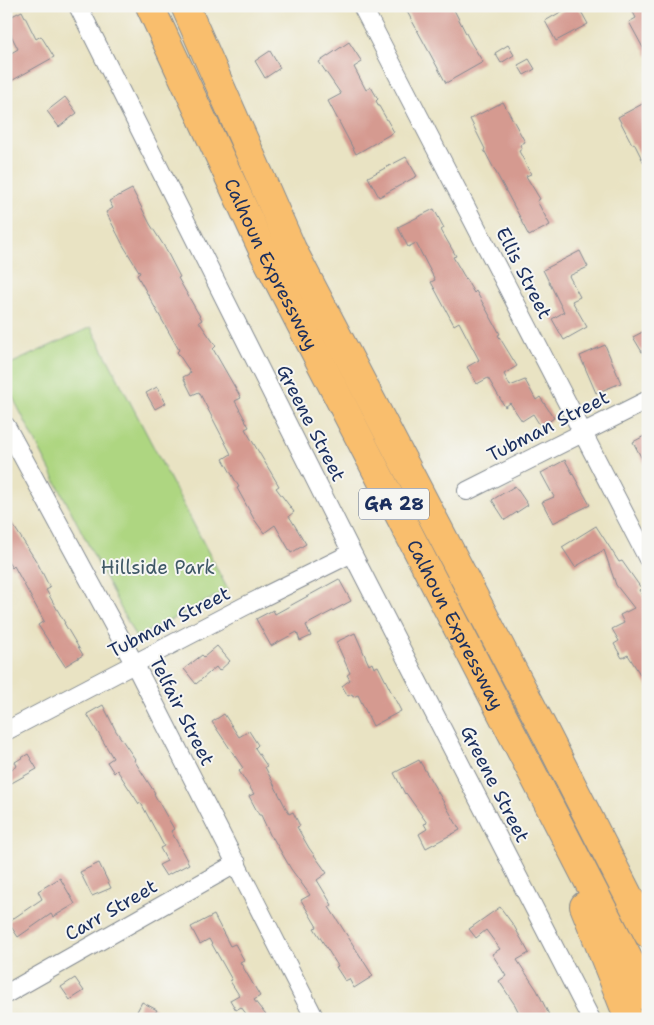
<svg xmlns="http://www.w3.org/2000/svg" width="654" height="1025" font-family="'Shantell Sans',sans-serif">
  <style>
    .green { fill: #aed681; stroke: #648270 }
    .building { fill: #d59a90 }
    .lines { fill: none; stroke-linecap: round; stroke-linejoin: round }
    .street-casing { stroke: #828990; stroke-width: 20 }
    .highway-casing { stroke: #828990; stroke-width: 30 }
    .street { stroke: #fff; stroke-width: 18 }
    .highway { stroke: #f9be6d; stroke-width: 28 }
    .labels { text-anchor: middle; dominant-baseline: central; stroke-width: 4; stroke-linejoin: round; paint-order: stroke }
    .shield { fill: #f6f6f2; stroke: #5d6b8a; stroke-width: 1 }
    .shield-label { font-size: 18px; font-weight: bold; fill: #1b2f5e }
    .street-label { font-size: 19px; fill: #1b2f5e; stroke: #f6f6f2 }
    .park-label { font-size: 19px; fill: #405967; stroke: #f6f6f2 }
  </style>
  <rect width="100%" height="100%" fill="#f6f6f2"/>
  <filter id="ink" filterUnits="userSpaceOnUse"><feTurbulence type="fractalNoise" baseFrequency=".02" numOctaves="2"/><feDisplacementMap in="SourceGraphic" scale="10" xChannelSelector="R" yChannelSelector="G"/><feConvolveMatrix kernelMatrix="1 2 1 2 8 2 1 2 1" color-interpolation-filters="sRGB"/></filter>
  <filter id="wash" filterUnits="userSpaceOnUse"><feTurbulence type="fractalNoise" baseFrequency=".0096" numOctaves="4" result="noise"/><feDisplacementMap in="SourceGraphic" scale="20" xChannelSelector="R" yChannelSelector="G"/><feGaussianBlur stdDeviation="1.12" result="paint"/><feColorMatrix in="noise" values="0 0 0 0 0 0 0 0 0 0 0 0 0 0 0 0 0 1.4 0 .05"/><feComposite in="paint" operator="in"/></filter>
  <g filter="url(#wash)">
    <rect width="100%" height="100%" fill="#e9e3c3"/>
    <path class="green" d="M 91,327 L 228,590 L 136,638 L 6,384 L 6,366 Z"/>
    <g id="blocks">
      <path class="building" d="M 404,6 L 452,6 L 471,43 L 483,62 L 446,83 Z
        M 571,6 L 578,6 L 588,24 L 556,41 L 545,21 Z
        M 630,6 L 648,6 L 648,57 L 629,22 L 636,18 Z
        M 22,11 L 36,39 L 41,36 L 54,57 L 6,84 L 6,56 L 18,49 L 6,25 L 6,19 Z
        M 349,42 L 362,62 L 354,67 L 366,90 L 371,87 L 378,99 L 376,101 L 394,132 L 356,154 L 328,101 L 341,94 L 319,62 Z
        M 508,45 L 514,55 L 501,63 L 495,53 Z
        M 270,51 L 280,68 L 265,78 L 255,61 Z
        M 529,59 L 535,69 L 524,75 L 518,65 Z
        M 65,97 L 77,113 L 59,127 L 47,111 Z
        M 648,101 L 648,171 L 634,143 L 632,144 L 618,117 Z
        M 503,102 L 525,142 L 520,145 L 522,149 L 519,151 L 531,174 L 526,176 L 540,199 L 537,201 L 550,225 L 529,236 L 521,221 L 522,221 L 492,165 L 484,150 L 485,149 L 470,119 Z
        M 406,157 L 417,176 L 379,197 L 368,177 Z
        M 132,189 L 150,224 L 164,246 L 180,277 L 178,278 L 202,320 L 199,322 L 216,346 L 213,349 L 241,398 L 235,401 L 249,427 L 245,429 L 279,486 L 276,488 L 294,512 L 289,516 L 306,544 L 291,553 L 275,525 L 264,533 L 254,519 L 237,488 L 239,487 L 223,459 L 231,454 L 199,392 L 192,395 L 183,377 L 191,373 L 177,352 L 179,350 L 153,304 L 137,275 L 140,273 L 123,245 L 106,212 L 113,208 L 109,201 Z
        M 434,209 L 444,228 L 441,230 L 456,256 L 453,257 L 474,293 L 476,291 L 500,334 L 498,335 L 517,366 L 504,374 L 510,386 L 525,380 L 536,400 L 540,397 L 554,418 L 541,427 L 533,414 L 522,421 L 510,403 L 505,407 L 488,378 L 477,384 L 467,367 L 479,360 L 459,322 L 454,325 L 431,282 L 435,280 L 416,243 L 408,247 L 398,227 Z
        M 580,251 L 588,267 L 569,276 L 580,297 L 572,301 L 587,327 L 564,340 L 552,319 L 564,312 L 543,270 Z
        M 648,329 L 648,362 L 633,337 Z
        M 605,345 L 621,383 L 596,393 L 580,356 Z
        M 157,387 L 166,403 L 155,409 L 146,393 Z
        M 648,434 L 648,470 L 633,442 Z
        M 565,460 L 590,505 L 553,523 L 542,502 L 554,497 L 541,473 Z
        M 515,486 L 528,505 L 505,520 L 492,500 Z
        M 6,514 L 38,564 L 50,588 L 46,590 L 65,623 L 64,623 L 83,655 L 65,666 L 38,625 L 44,621 L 14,566 L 12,568 L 6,559 Z
        M 596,526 L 619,562 L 622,561 L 641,588 L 639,590 L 648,606 L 648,687 L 628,655 L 622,658 L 614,644 L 619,641 L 612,629 L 624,623 L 620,615 L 634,608 L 616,585 L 604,550 L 575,567 L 562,547 Z
        M 339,579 L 351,601 L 306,625 L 311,636 L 300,641 L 297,632 L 271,646 L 256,619 L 273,610 L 275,614 Z
        M 355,633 L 369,665 L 372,663 L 374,668 L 378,666 L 401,711 L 373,726 L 358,695 L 353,697 L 352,694 L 348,696 L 342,686 L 350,680 L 347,675 L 350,673 L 336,642 Z
        M 217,646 L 230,661 L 219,671 L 216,667 L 196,684 L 184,669 L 202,655 L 204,657 Z
        M 103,705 L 116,731 L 135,759 L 134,760 L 155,793 L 154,794 L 174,829 L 171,831 L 189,864 L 166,876 L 159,865 L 167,861 L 160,848 L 164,846 L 141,803 L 139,804 L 117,770 L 114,773 L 107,762 L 113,758 L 87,714 Z
        M 224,714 L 239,737 L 249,731 L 258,745 L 255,748 L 267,766 L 265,767 L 289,814 L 293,812 L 300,826 L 297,827 L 309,848 L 327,873 L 317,880 L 332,905 L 329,907 L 373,976 L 354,988 L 349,979 L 345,981 L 336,967 L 338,966 L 314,928 L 317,927 L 301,900 L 310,895 L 291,869 L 273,838 L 272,839 L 261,815 L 259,815 L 249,796 L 254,794 L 239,771 L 243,768 L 212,722 Z
        M 28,754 L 37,769 L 6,786 L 6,772 L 17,766 L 15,762 Z
        M 419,760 L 460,830 L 426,848 L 419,834 L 427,829 L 424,824 L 427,823 L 406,793 L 405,794 L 394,773 Z
        M 99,863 L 111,888 L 92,896 L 80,872 Z
        M 60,878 L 75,904 L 53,917 L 51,914 L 18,937 L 8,922 L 42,899 L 38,891 Z
        M 500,907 L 514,926 L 529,953 L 517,960 L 537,990 L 551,1019 L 522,1019 L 515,1005 L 499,981 L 506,976 L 492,954 L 500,949 L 486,930 L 476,938 L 469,929 Z
        M 214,915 L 230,946 L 235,944 L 244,960 L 240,962 L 260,996 L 254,1000 L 269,1019 L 250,1019 L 241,1007 L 236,1010 L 230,1000 L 239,995 L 230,981 L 232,980 L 209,939 L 200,944 L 191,927 Z
        M 75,978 L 84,991 L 70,1000 L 61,987 Z
        M 142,1002 L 157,1010 L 152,1019 L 133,1019 Z"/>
    </g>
  </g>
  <g filter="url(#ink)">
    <use href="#blocks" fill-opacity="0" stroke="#828990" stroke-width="1"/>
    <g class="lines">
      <g class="street-casing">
        <path id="street" d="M 78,6 L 352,553 L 591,1019
          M 362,6 L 648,559
          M 6,426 L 134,663 L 315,1019
          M 467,491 L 648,400
          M 6,731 L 243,607 L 352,553
          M 6,994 L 237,863"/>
      </g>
      <g class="highway-casing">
        <g id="highway">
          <path id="s1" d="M 150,6 L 265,255 L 648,997"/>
          <path d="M 185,6 L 292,249 L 546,734 L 648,934"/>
          <path d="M 584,906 L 629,1019"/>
        </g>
      </g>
      <use href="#street" class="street"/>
      <use href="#highway" class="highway"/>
    </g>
  </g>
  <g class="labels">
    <rect class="shield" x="359" y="488.5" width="70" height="31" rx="4"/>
    <g class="shield-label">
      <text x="394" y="504">GA 28</text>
    </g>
    <g class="street-label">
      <text stroke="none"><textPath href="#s1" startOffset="285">Calhoun Expressway</textPath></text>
      <text transform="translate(524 273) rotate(63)">Ellis Street</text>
      <text transform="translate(311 423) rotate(63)">Greene Street</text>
      <text transform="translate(548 426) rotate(-27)">Tubman Street</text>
      <text transform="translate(169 622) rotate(-27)">Tubman Street</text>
      <text stroke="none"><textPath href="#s1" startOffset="690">Calhoun Expressway</textPath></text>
      <text transform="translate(182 711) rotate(63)">Telfair Street</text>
      <text transform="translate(495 784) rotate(63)">Greene Street</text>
      <text transform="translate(111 910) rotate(-30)">Carr Street</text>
    </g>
    <g class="park-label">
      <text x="158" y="567">Hillside Park</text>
    </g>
  </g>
  <rect width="654" height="1025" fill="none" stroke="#f6f6f2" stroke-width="25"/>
</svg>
